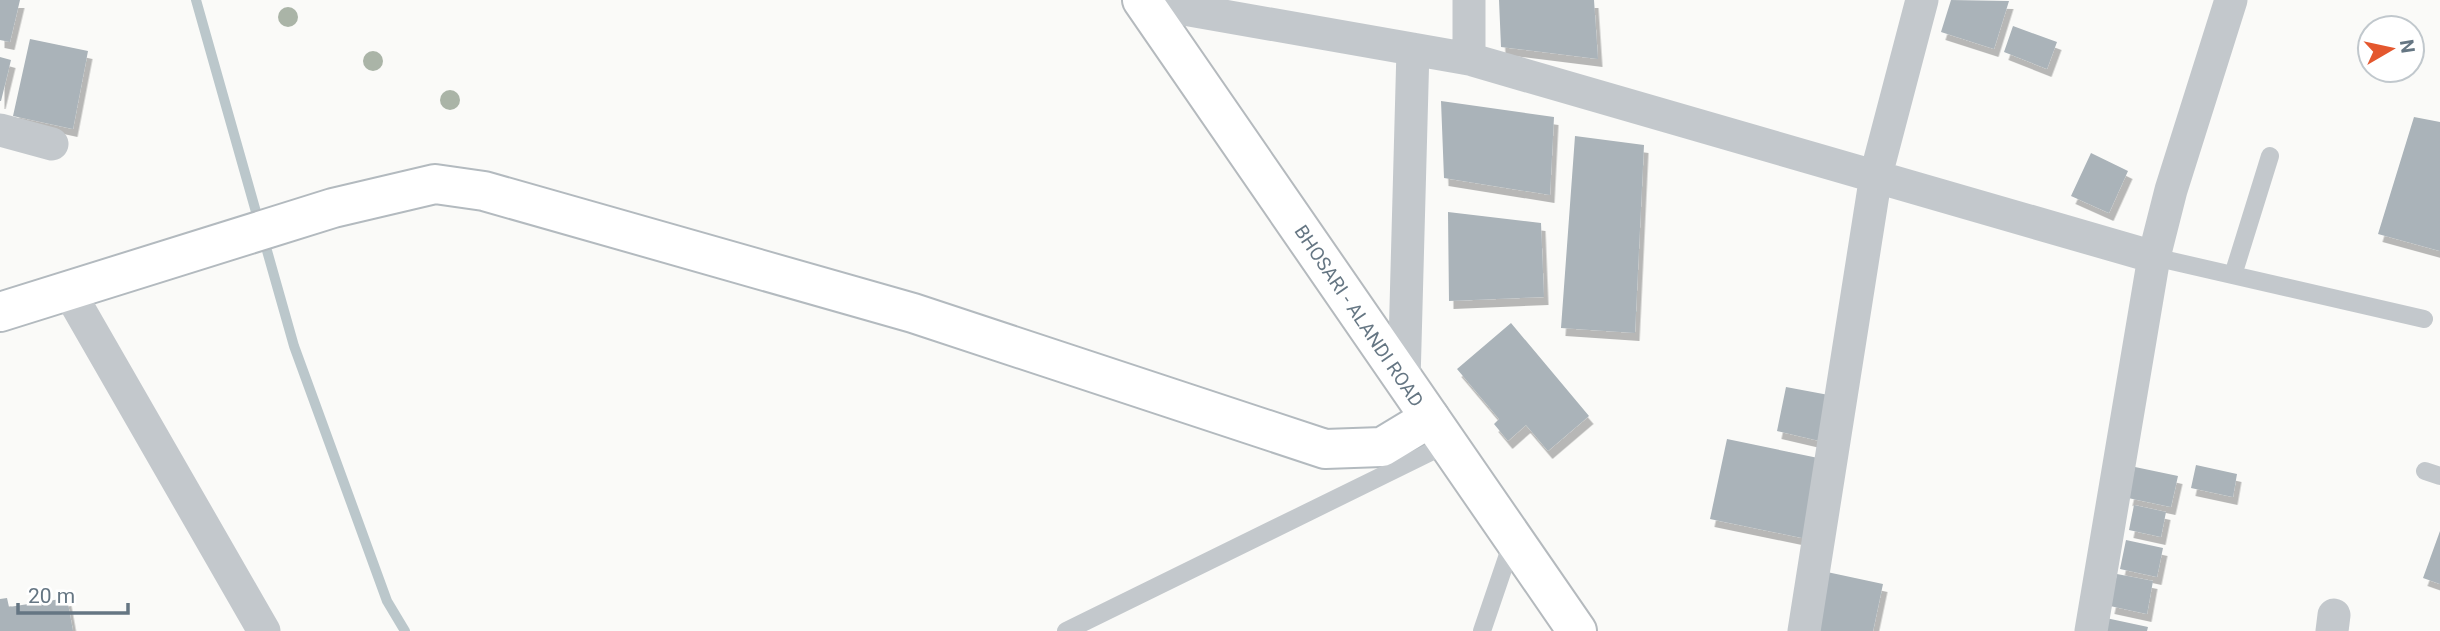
<svg xmlns="http://www.w3.org/2000/svg" width="2440" height="631" font-family="Roboto,sans-serif">
  <style>
    .lines { fill: none; stroke-linecap: round; stroke-linejoin: round }
    .stream { stroke: #bbc7cb; stroke-width: 10 }
    .building { fill: #aab3b9; filter: url(#shadow) }
    .secondary-casing { stroke: #b3babf; stroke-width: 42 }
    .primary-casing { stroke: #b5babe; stroke-width: 42 }
    .lane { stroke: #c3c8cc; stroke-width: 18 }
    .street { stroke: #c3c8cc; stroke-width: 33 }
    .secondary { stroke: #fff; stroke-width: 38 }
    .primary { stroke: #fff; stroke-width: 38 }
    .tree { fill: #aab4a7 }
    .labels { text-anchor: middle; dominant-baseline: central; stroke-width: 7; stroke-linejoin: round; paint-order: stroke }
    .street-label { font-size: 19px; fill: #657683; stroke: #fff }
  </style>
  <defs>
    <filter id="shadow"><feDropShadow dx="4.5" dy="8" stdDeviation="0" flood-color="#0004"/></filter>
  </defs>
  <rect width="100%" height="100%" fill="#fafaf8"/>
  <g class="lines">
    <path class="stream" d="M 196,0 L 294,346 L 387,601 L 405,631"/>
  </g>
  <path class="building" d="M 0,0 L 20,0 L 10,42 L 0,40 Z
    M 1499,0 L 1594,0 L 1598,59 L 1501,47 Z
    M 1951,0 L 2009,1 L 1994,49 L 1941,32 Z
    M 2013,26 L 2057,42 L 2047,69 L 2004,52 Z
    M 30,39 L 88,51 L 73,129 L 13,116 Z
    M 0,57 L 11,60 L 1,101 L 0,101 Z
    M 1441,101 L 1554,117 L 1550,195 L 1444,178 Z
    M 2414,117 L 2440,122 L 2440,251 L 2378,234 Z
    M 1575,136 L 1644,145 L 1635,333 L 1561,328 Z
    M 2091,153 L 2128,171 L 2109,213 L 2071,196 Z
    M 1448,212 L 1541,223 L 1544,297 L 1449,301 Z
    M 1511,323 L 1589,416 L 1548,451 L 1526,425 L 1508,441 L 1494,424 L 1499,419 L 1457,369 Z
    M 1786,387 L 1834,396 L 1824,442 L 1777,431 Z
    M 1727,439 L 1823,459 L 1807,539 L 1710,519 Z
    M 2196,465 L 2237,474 L 2233,497 L 2191,488 Z
    M 2135,467 L 2178,476 L 2171,507 L 2128,498 Z
    M 2134,505 L 2166,512 L 2161,537 L 2129,530 Z
    M 2440,531 L 2440,584 L 2423,578 Z
    M 2126,540 L 2163,548 L 2157,577 L 2120,569 Z
    M 1827,572 L 1883,584 L 1873,631 L 1814,631 Z
    M 2117,574 L 2153,581 L 2147,614 L 2110,606 Z
    M 7,598 L 9,607 L 67,598 L 73,631 L 0,631 L 0,599 Z
    M 2106,618 L 2148,627 L 2147,631 L 2104,631 Z"/>
  <g class="lines">
    <g class="secondary-casing">
      <path id="secondary" d="M 0,312 L 333,208 L 435,184 L 484,191 L 913,313 L 1325,449 L 1382,447 L 1430,418"/>
    </g>
    <g class="primary-casing">
      <path id="primary" d="M 1142,0 L 1577,631"/>
    </g>
    <path class="lane" d="M 2154,257 L 2424,319
      M 2233,275 L 2270,156
      M 2425,471 L 2440,476
      M 1066,631 L 1447,444
      M 1482,631 L 1513,540"/>
    <path class="street" d="M 1469,0 L 1469,59
      M 1144,2 L 1469,59 L 2154,257
      M 0,130 L 52,144
      M 68,290 L 264,631
      M 1404,381 L 1413,49
      M 1804,631 L 1876,175 L 1922,0
      M 2091,631 L 2154,257 L 2171,190 L 2231,0
      M 2332,631 L 2334,615"/>
    <use href="#secondary" class="secondary"/>
    <use href="#primary" class="primary"/>
  </g>
  <g class="tree">
    <circle cx="288" cy="17" r="10"/>
    <circle cx="373" cy="61" r="10"/>
    <circle cx="450" cy="100" r="10"/>
  </g>
  <g class="labels">
    <g class="street-label">
      <text transform="translate(1359 316) rotate(56)">BHOSARI - ALANDI ROAD</text>
    </g>
  </g>
  <g transform="translate(2391 49) rotate(81)"><circle r="33" fill="#ffffff" stroke="#c1c8cd" stroke-width="2"/>
  <path d="M0-5L12 26L0 18L-12 26Z" fill="#e4572e"/>
  <text y="-10" font-size="19" font-weight="bold" text-anchor="middle" fill="#657683">N</text>
  </g>
  <path d="M18 603v10h110v-10" fill="none" stroke="#657683" stroke-width="3.5"/>
  <text x="28" y="603" font-size="21" fill="#657683" stroke="#ffffff" stroke-width="5" paint-order="stroke">20 m</text>
</svg>
